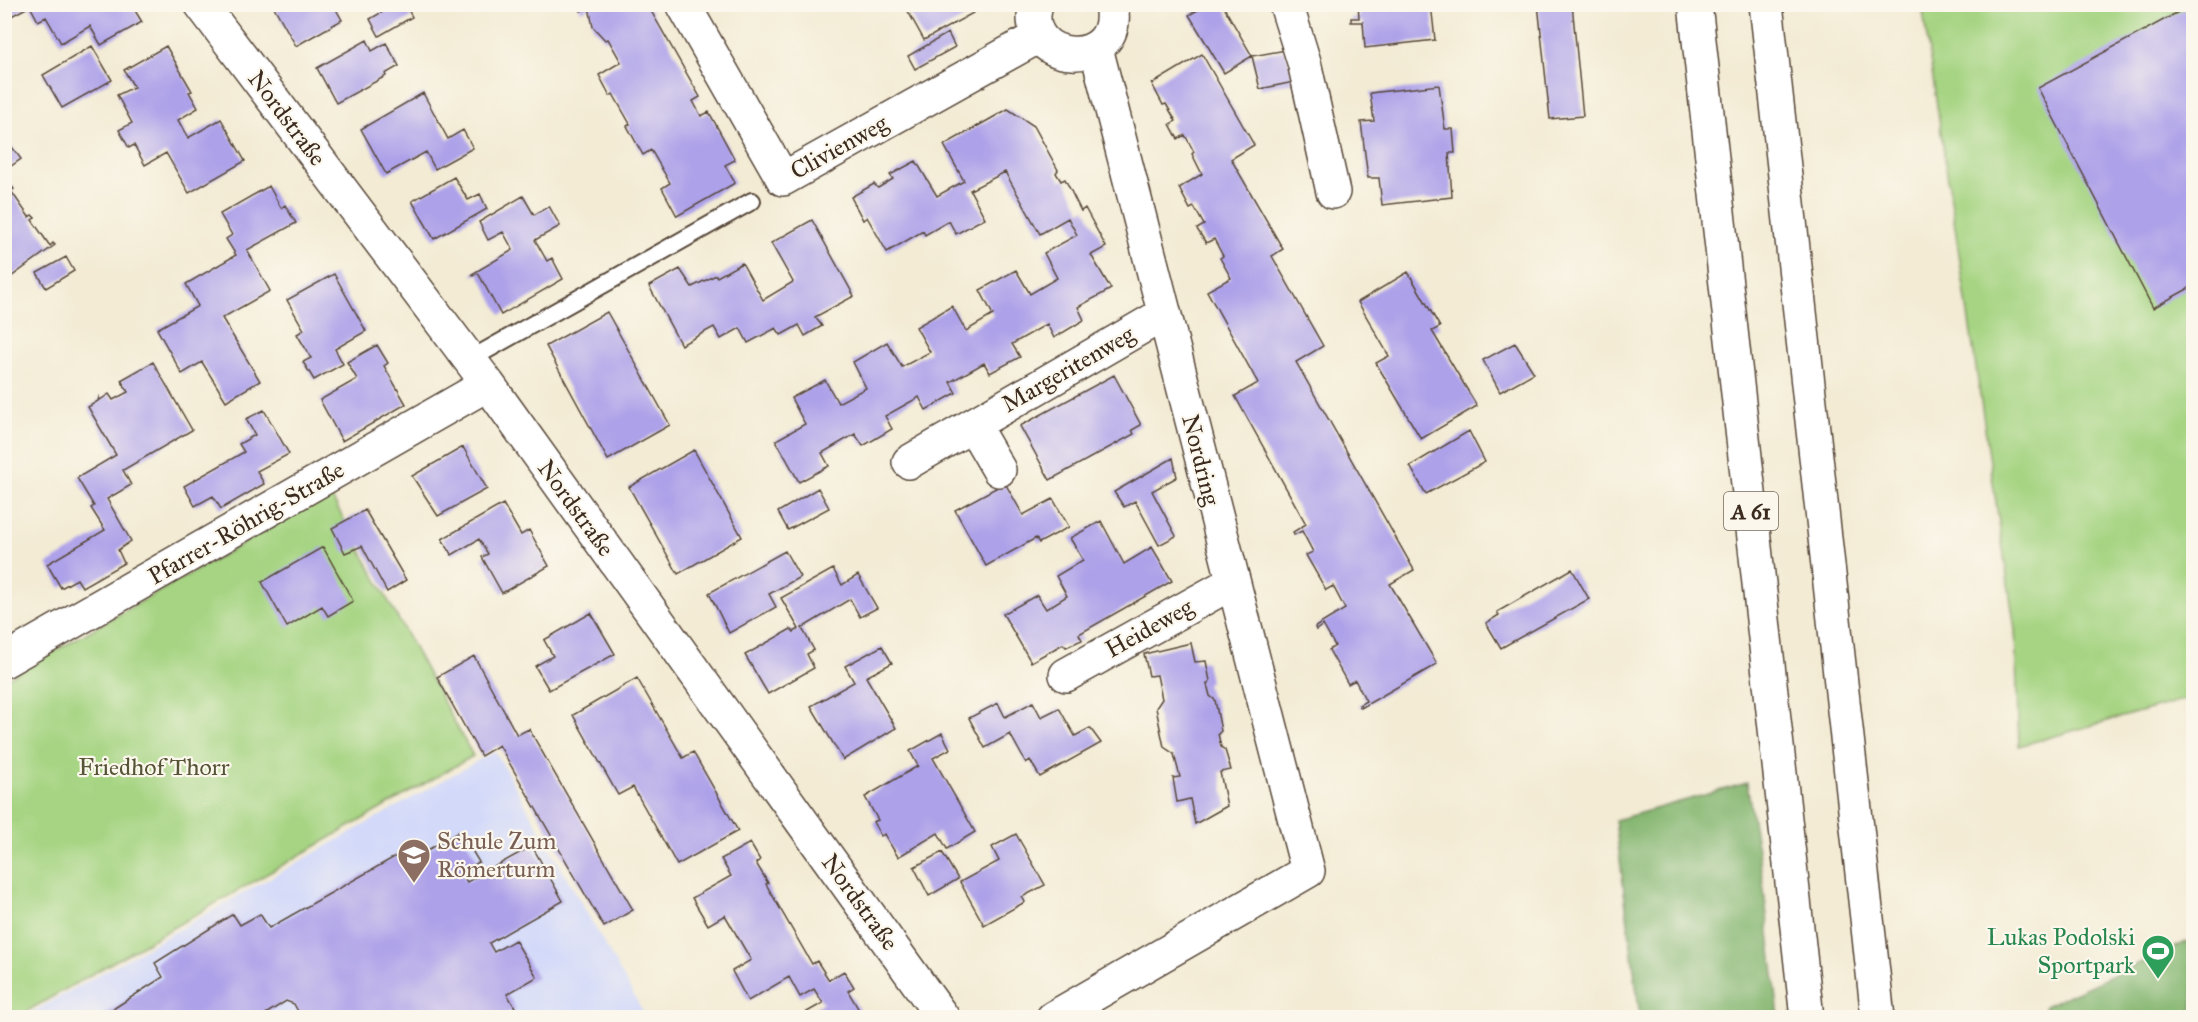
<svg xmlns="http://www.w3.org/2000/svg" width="2198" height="1022" font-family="'IM FELL Great Primer',serif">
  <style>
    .built { fill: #d3d9f9 }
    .green { fill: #a6d482; stroke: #707f50; stroke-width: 1.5 }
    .forest { fill: #84b670; stroke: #607047; stroke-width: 1.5 }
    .building { fill: #ada1e9 }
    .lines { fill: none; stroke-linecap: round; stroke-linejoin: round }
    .service-casing { stroke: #574739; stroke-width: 20 }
    .minor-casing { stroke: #574739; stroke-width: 36 }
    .motorway-casing { stroke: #574739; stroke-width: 36 }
    .service { stroke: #fff; stroke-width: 16 }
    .minor { stroke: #fff; stroke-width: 33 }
    .motorway { stroke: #fff; stroke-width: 33 }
    .labels { text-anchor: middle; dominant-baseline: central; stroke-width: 4.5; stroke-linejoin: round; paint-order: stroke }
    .shield { fill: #fbf7ec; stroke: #75685c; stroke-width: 1.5 }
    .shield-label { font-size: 22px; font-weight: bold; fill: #3b2a1e }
    .street-label { font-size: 24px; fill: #3b2a1e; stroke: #fbf7ec }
    .park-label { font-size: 24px; fill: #565437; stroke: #fbf7ec }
    .education-label { font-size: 24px; fill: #785e54; stroke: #fbf7ec; text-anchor: start }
    .leisure-label { font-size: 24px; fill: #27864d; stroke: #fbf7ec; text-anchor: end }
  </style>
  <rect width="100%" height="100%" fill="#fbf7ec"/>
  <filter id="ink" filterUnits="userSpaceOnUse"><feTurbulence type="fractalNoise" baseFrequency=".0167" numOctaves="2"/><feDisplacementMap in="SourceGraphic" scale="12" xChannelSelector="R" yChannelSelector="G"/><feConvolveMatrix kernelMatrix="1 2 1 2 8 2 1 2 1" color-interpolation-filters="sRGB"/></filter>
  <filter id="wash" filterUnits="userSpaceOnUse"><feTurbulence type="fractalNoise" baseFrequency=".008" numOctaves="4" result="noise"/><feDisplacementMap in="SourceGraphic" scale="24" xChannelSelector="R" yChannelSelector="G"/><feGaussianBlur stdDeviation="1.35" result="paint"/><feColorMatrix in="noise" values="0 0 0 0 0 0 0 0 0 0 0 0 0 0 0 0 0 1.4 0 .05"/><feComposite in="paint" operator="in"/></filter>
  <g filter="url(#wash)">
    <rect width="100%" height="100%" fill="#f3ebd4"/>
    <path class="built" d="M 495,751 L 646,1017 L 22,1018 Z"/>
    <path class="green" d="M 1922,5 L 2193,5 L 2193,697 L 2019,746 L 2015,630 Z
      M 330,494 L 473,756 L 17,1017 L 8,1017 L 4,1013 L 4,680 Z"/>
    <path class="forest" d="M 1747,783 L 1763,882 L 1779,1017 L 1640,1017 L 1615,820 Z
      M 2193,939 L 2193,1017 L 2046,1017 L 2045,1006 Z"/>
    <g id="blocks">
      <path class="building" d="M 4,4 L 131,4 L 142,22 L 101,45 L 90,26 L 61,43 L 46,17 L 38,21 L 30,6 L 4,20 Z
        M 278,4 L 333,4 L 342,20 L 296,46 L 274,7 Z
        M 396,4 L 405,4 L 412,17 L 379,36 L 370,19 Z
        M 578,4 L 647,4 L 700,97 L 693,101 L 701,116 L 709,112 L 735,160 L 725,165 L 735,183 L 677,216 L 662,188 L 670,183 L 651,150 L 643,155 L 627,126 L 630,124 L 613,94 L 610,96 L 599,75 L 621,62 L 608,39 L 605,40 L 593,27 L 589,7 L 581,11 Z
        M 904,4 L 968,4 L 973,13 L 924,40 Z
        M 1208,4 L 1222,4 L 1252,56 L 1224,73 L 1189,15 Z
        M 1358,4 L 1431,4 L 1435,40 L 1365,48 L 1363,22 L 1351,22 L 1351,18 L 1359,18 Z
        M 1538,4 L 1572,4 L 1583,116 L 1550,119 Z
        M 2193,4 L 2193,179 L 2189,181 L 2193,190 L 2193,286 L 2153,308 L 2038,88 Z
        M 948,33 L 955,47 L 915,69 L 908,56 Z
        M 367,40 L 372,51 L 386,43 L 399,66 L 385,74 L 386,76 L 336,103 L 317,68 Z
        M 92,46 L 112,80 L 62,108 L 43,75 Z
        M 166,46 L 192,91 L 189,92 L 198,108 L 178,120 L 188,138 L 221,119 L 245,161 L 189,193 L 166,153 L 145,165 L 134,145 L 129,148 L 119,130 L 132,123 L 117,95 L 134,87 L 124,70 Z
        M 1286,50 L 1294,82 L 1260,89 L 1252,56 Z
        M 1202,54 L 1254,145 L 1231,159 L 1283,249 L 1272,256 L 1323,346 L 1296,362 L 1414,570 L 1390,584 L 1437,664 L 1361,708 L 1359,705 L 1366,701 L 1355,680 L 1348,684 L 1329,650 L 1335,646 L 1323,625 L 1316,630 L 1315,627 L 1345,609 L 1333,586 L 1326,590 L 1306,555 L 1313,552 L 1302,531 L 1294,535 L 1293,532 L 1306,524 L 1235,396 L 1258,383 L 1207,291 L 1231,278 L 1220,258 L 1223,256 L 1214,239 L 1206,243 L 1197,229 L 1204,225 L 1194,207 L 1190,209 L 1179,188 L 1202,174 L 1192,154 L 1194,152 L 1185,135 L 1178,139 L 1170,124 L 1176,121 L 1166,104 L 1163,105 L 1152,84 Z
        M 1439,85 L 1445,129 L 1453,129 L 1455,153 L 1449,153 L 1452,197 L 1382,205 L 1379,178 L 1368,178 L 1361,122 L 1374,121 L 1370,93 Z
        M 423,93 L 448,139 L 463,130 L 473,148 L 435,169 L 426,152 L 386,174 L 361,129 Z
        M 1008,109 L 1034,126 L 1058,170 L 1056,173 L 1061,181 L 1065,179 L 1081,211 L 1085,208 L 1106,247 L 1091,255 L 1111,289 L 1078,307 L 1084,320 L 1054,338 L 1047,324 L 1012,344 L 1020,357 L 990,373 L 984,363 L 950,382 L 956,393 L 926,410 L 919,397 L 885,416 L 892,429 L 863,446 L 855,434 L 822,453 L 829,466 L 799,482 L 776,440 L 805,424 L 791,398 L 825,380 L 838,403 L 866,388 L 853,362 L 887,342 L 902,367 L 930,352 L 916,327 L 952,306 L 966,331 L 993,315 L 980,290 L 1016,270 L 1030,294 L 1057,278 L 1044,253 L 1077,235 L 1068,218 L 1040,234 L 1005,172 L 970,190 L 985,218 L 956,234 L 949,221 L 925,235 L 923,231 L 887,252 L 867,217 L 863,220 L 851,197 L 874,184 L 878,188 L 893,179 L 890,175 L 916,161 L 937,196 L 964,181 L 944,145 Z
        M 9,143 L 21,159 L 4,171 L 4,146 Z
        M 4,177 L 14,189 L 11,191 L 29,217 L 32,215 L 35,218 L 32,220 L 50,246 L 53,243 L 55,245 L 4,282 Z
        M 454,177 L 468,200 L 480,194 L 487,209 L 434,239 L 412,201 Z
        M 269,186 L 281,208 L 285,205 L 296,223 L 247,250 L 270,291 L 222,318 L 260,381 L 226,401 L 202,362 L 182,374 L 157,329 L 198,306 L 186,284 L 236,255 L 226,239 L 232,235 L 220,214 Z
        M 523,196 L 534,215 L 549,206 L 560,226 L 535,240 L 547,261 L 552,258 L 563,279 L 501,315 L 478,273 L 473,276 L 472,274 L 513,250 L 503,232 L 488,240 L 479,222 Z
        M 812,220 L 854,296 L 815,317 L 822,326 L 805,336 L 799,325 L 781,335 L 776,328 L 748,343 L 740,328 L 721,339 L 714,327 L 681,345 L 649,286 L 680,269 L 692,287 L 716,275 L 717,277 L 742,263 L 763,300 L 793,282 L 771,243 Z
        M 66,257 L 74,271 L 46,288 L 37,273 Z
        M 1408,272 L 1440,327 L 1432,331 L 1477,406 L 1421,439 L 1376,363 L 1389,356 L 1358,302 Z
        M 334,274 L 366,331 L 335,349 L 343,364 L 314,380 L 303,362 L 311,358 L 297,334 L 304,330 L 287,300 Z
        M 607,312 L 670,425 L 608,460 L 546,346 Z
        M 1515,343 L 1534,373 L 1500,392 L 1483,360 Z
        M 377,345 L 388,363 L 384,366 L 406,404 L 342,441 L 320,400 L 357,379 L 347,362 Z
        M 153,362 L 192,430 L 123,470 L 131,485 L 107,499 L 131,541 L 118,550 L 124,563 L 82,587 L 77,579 L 61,588 L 47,564 L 105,530 L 91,508 L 94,506 L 77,478 L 116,455 L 88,407 L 98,401 L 99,397 L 100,400 L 109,394 L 113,400 L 128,392 L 121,380 Z
        M 1114,375 L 1141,425 L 1132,430 L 1134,434 L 1050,480 L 1020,426 Z
        M 264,410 L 289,454 L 257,471 L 264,484 L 221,509 L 213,496 L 195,506 L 184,486 L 244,452 L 239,444 L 255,435 L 246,419 Z
        M 1469,431 L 1485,462 L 1426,494 L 1410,466 Z
        M 463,447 L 487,489 L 438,516 L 412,476 Z
        M 694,450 L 742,537 L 678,574 L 629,487 Z
        M 1173,458 L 1177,477 L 1152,491 L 1176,536 L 1159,545 L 1135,501 L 1124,507 L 1114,492 Z
        M 1005,483 L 1023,515 L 1053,499 L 1069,527 L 1039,543 L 1036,538 L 986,566 L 955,510 Z
        M 818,488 L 829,508 L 788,530 L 778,512 Z
        M 503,504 L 521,535 L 529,530 L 549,566 L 502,593 L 482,557 L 488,554 L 479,539 L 452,555 L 442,539 Z
        M 365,510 L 406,580 L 387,592 L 362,546 L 345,553 L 332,528 Z
        M 1101,521 L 1124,564 L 1152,547 L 1172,581 L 1079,634 L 1082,640 L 1066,647 L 1063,644 L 1031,662 L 1003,614 L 1037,595 L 1046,609 L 1067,596 L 1056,576 L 1083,560 L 1070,538 Z
        M 323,547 L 353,601 L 328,616 L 322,606 L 287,627 L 262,582 Z
        M 785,551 L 800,577 L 769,594 L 776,607 L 729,633 L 709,593 Z
        M 833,569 L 842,585 L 858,575 L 877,608 L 860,617 L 850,599 L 802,628 L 814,650 L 807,654 L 814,668 L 768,694 L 745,655 L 791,629 L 794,632 L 799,629 L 781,598 Z
        M 1572,569 L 1589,599 L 1501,648 L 1486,623 L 1499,615 L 1497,612 Z
        M 591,613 L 615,654 L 549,690 L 535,666 L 553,656 L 544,640 Z
        M 1191,643 L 1195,662 L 1206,661 L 1210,681 L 1207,684 L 1210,696 L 1215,700 L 1221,731 L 1218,734 L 1221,747 L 1225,750 L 1231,770 L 1220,772 L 1227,806 L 1195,824 L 1190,799 L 1177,802 L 1173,778 L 1180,777 L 1174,754 L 1164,747 L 1160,728 L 1156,708 L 1162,699 L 1157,675 L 1149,676 L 1144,654 Z
        M 882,646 L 892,663 L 866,677 L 896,728 L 843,760 L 811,706 L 854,682 L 845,666 Z
        M 474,656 L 517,735 L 529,729 L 633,910 L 604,927 L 499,745 L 481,756 L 437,677 Z
        M 637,678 L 683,758 L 693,752 L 738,831 L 677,865 L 633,787 L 618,795 L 573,715 Z
        M 1033,702 L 1041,717 L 1059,708 L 1075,736 L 1090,728 L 1101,743 L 1040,777 L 1030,760 L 1026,763 L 1010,734 L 985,748 L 969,718 L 998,703 L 1005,717 Z
        M 942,733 L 950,749 L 933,758 L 975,832 L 947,849 L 938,833 L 898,857 L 884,834 L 881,836 L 873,822 L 878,820 L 865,797 L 918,766 L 910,751 Z
        M 460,831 L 479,862 L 461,873 L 467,882 L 532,846 L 563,901 L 489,943 L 494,952 L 515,940 L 537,977 L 507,994 L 516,1009 L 501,1017 L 301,1017 L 294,1004 L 286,1001 L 261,1017 L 104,1017 L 102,1016 L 163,977 L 155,963 L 233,914 L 240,925 L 260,914 L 269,928 L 421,842 L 426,851 Z
        M 1016,834 L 1045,885 L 1022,897 L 1025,902 L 984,925 L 960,882 L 999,861 L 992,847 Z
        M 750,843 L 760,860 L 756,863 L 768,883 L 766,884 L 812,964 L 817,961 L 829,980 L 844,971 L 854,987 L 848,991 L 863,1017 L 798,1017 L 823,1003 L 814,989 L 800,997 L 789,977 L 748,1001 L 732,971 L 751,960 L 725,915 L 708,925 L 692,898 L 731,876 L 721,859 Z
        M 942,852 L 958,879 L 929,896 L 914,867 Z"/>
    </g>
  </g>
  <g filter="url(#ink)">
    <use href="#blocks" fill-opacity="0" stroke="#574739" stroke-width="1.5"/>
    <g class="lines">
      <g class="service-casing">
        <path id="service" d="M 469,360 L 752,201"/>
      </g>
      <g class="minor-casing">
        <path id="minor" d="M 201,4 L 488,384 L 943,1018
          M 683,4 L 783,179 L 1039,36
          M 1036,4 C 1018,65 1125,74 1111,4
          M 1286,4 L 1304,62 L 1333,192
          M 973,425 L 999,470
          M 909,462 L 1164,314
          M 4,661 L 488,384
          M 1066,675 L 1233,582
          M 1053,1018 L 1308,871 L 1096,48"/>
      </g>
      <g class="motorway-casing">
        <path id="motorway" d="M 1695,4 L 1807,1018
          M 1766,4 L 1878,1018"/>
      </g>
      <use href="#service" class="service"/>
      <use href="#minor" class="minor"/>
      <use href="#motorway" class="motorway"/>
    </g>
  </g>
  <defs>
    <g id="school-pin" transform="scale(1.725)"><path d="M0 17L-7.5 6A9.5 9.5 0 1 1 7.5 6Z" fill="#8d6e63" stroke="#fbf7ec"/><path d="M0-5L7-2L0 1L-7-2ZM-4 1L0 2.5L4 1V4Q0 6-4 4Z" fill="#fff"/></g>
    <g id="stadium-pin" transform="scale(1.725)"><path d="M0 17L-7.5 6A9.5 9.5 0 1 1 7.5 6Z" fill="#2e9e5b" stroke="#fbf7ec"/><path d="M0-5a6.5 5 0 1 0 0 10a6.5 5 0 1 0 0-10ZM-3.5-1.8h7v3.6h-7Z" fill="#fff"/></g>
  </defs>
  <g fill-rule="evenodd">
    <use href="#school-pin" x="414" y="855"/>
    <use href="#stadium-pin" x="2158" y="951"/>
  </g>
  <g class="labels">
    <rect class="shield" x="1724" y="492" width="54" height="38" rx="4.5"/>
    <g class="shield-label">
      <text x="1751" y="511">A 61</text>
    </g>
    <g class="street-label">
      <text transform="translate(287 118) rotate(53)">Nordstraße</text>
      <text transform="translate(839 147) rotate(-29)">Clivienweg</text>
      <text transform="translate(1068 369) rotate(-30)">Margeritenweg</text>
      <text transform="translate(1201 460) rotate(76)">Nordring</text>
      <text transform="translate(576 508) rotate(54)">Nordstraße</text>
      <text transform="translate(246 523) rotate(-30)">Pfarrer-Röhrig-Straße</text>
      <text transform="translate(1149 628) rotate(-29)">Heideweg</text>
      <text transform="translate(860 902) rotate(54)">Nordstraße</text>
    </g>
    <g class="park-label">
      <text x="154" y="767">Friedhof Thorr</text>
    </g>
    <g class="education-label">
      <text x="437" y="841">Schule Zum<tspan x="437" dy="28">Römerturm</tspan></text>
    </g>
    <g class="leisure-label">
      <text x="2135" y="937">Lukas Podolski<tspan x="2135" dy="28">Sportpark</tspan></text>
    </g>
  </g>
  <rect width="2198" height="1022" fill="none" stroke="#fbf7ec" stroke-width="24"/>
</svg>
